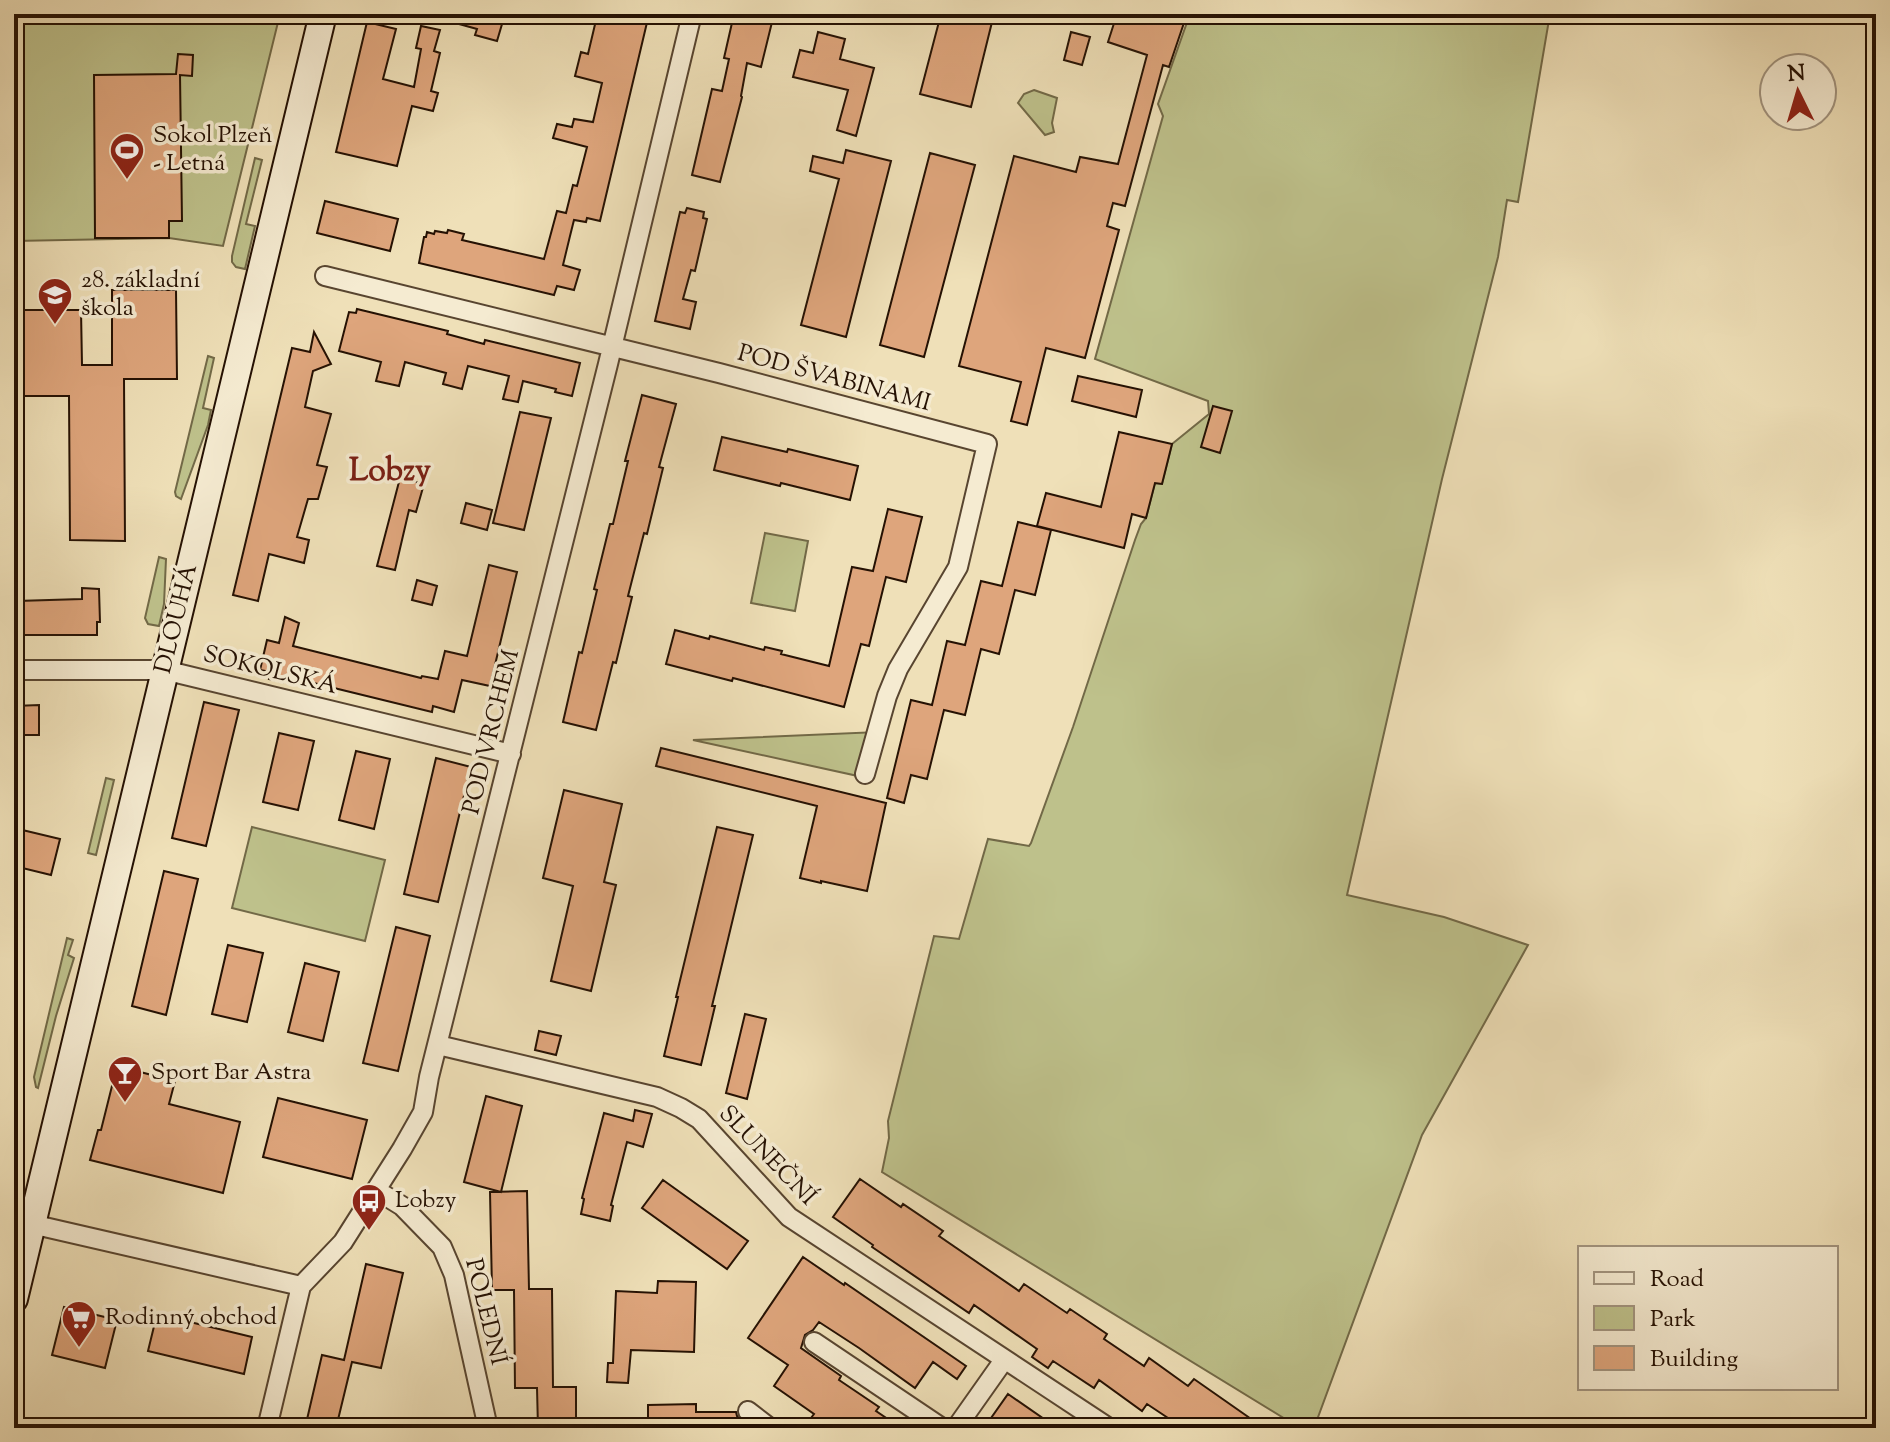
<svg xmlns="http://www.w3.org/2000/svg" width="1890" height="1442" font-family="'Sorts Mill Goudy',serif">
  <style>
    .green { fill: #bec18b; stroke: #726947; stroke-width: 2 }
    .building { fill: #dea57c; stroke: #251103; stroke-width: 2 }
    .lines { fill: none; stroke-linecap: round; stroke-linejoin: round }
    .street-casing { stroke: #584530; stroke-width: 22 }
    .secondary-casing { stroke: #251103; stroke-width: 30 }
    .street { stroke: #f5ebd1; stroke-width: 18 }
    .secondary { stroke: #f5ebd1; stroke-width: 26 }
    .labels { text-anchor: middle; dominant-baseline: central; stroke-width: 7; stroke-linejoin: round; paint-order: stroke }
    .poi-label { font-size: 24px; fill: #251103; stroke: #f5ebd1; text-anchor: start }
    .street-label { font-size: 24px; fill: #251103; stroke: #f5ebd1 }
    .district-label { font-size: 32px; font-weight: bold; fill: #7a1f14; stroke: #f5ebd1 }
  </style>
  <rect width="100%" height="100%" fill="#efe0b8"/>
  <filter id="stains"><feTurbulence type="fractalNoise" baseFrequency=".0025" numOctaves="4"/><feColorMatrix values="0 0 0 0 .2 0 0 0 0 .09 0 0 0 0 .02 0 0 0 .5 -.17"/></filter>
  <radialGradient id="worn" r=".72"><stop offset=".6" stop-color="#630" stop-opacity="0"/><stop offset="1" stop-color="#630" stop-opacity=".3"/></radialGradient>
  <path class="green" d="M 14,14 L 280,14 L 223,246 L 169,238 L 14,241 Z
    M 1190,14 L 1550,14 L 1518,202 L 1507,200 L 1498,257 L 1442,479 L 1347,895 L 1444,917 L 1528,945 L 1422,1135 L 1314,1428 L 1300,1428 L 882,1172 L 889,1138 L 888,1121 L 934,936 L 959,939 L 988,839 L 1029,846 L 1031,843 L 1073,727 L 1135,540 L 1141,524 L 1146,518 L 1155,483 L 1162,484 L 1172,444 L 1209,414 L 1208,401 L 1095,359 L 1163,116 L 1158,104 Z
    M 1034,90 L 1057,98 L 1052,123 L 1054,132 L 1045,135 L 1018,103 L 1024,94 Z
    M 255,158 L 262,160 L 246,224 L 255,226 L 245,269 L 236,267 L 232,262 L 232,256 Z
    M 208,356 L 214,358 L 203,408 L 211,410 L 208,425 L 181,499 L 176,496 L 175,492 Z
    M 765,533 L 808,541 L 795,611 L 751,603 Z
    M 159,557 L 166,559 L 164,604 L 159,626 L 148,624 L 145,618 Z
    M 878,732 L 858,776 L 693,740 Z
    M 106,778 L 114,780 L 96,855 L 88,853 Z
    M 252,827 L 385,860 L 365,941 L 232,908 Z
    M 67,938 L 73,940 L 68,955 L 74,958 L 56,1016 L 38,1088 L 36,1087 L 34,1077 Z"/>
  <path class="building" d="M 442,14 L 505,14 L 497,41 L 475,35 L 477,29 L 441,19 Z
    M 620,14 L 649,14 L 600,221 L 587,218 L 586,222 L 574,220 L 570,236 L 563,265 L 580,270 L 574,290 L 557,286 L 554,295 L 419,263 L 424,237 L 426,237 L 427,232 L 434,234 L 435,231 L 447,233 L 448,230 L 464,234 L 462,240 L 544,259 L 557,211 L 566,213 L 573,185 L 577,186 L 587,147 L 553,138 L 557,124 L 572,127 L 574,119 L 593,122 L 602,83 L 575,76 L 581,52 L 588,54 L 597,16 L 618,21 Z
    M 734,14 L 774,14 L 761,67 L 747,63 L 741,96 L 742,97 L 720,182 L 692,175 L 712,89 L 722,91 L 729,59 L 724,58 Z
    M 941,14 L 994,14 L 971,107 L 920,94 Z
    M 1117,14 L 1187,14 L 1169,67 L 1163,65 L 1125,206 L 1113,203 L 1107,226 L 1119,230 L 1085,358 L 1046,348 L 1027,425 L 1011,421 L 1021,382 L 959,366 L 1014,156 L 1076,172 L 1080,157 L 1118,164 L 1147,55 L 1108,42 Z
    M 367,22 L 396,29 L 383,79 L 414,87 L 421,49 L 416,48 L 421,26 L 440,30 L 434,51 L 440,53 L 431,91 L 438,93 L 433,111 L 412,106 L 397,166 L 336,152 Z
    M 818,32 L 845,39 L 840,59 L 874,68 L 856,136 L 837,130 L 848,90 L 793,77 L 800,50 L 813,53 Z
    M 1071,32 L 1090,37 L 1082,65 L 1064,60 Z
    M 178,54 L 193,55 L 192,76 L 180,75 L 182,221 L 169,221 L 169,238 L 95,238 L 94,75 L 176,74 Z
    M 846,150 L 891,161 L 846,337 L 801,325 L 839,179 L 810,171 L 813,156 L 843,163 Z
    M 930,153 L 975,165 L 924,357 L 880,345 Z
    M 325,201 L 398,219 L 390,251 L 317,233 Z
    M 687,208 L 704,212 L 703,218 L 707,219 L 695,271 L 691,270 L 683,299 L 696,302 L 690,329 L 655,321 L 680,212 L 685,213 Z
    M 112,290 L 176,290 L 177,379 L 124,379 L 125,541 L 70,540 L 69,396 L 14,396 L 14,310 L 81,310 L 82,365 L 112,365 Z
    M 357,309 L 448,331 L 447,334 L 484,344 L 485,340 L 580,363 L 572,396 L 555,392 L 556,389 L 523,381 L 518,402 L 503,399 L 509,376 L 468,366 L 462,389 L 443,384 L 446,373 L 405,362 L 399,386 L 376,381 L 381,362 L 339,351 L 349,312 L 356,313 Z
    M 314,332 L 331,364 L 313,371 L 305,407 L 331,414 L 317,465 L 327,467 L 318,499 L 308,499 L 297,537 L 309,540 L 304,563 L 269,554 L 258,601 L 233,595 L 292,348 L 310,352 Z
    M 1078,376 L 1142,390 L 1136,417 L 1072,401 Z
    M 642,395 L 676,404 L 659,467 L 663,468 L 647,534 L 644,533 L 628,596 L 632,597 L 616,663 L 613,662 L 596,730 L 563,722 L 579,652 L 582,653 L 597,590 L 594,589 L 610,524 L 613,524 L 628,461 L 625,461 Z
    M 1213,406 L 1232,411 L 1220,453 L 1201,447 Z
    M 520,412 L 551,418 L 524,530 L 493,523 Z
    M 1119,432 L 1172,444 L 1162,484 L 1155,483 L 1146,518 L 1132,514 L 1124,548 L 1037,526 L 1046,493 L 1101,507 Z
    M 722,437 L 787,452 L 788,449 L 858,466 L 850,500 L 781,483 L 780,486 L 714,470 Z
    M 400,478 L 424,484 L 416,512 L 409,510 L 395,570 L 377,566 Z
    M 466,503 L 492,510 L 487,530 L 461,523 Z
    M 888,509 L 922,517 L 906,582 L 886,577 L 869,646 L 861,644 L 844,707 L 733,678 L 732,681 L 666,664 L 675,630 L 709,639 L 710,636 L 764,650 L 765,647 L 782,651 L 781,654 L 829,666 L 852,567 L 873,571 Z
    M 1018,522 L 1051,530 L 1035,595 L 1015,590 L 999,654 L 981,649 L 965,715 L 944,710 L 927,779 L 911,775 L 904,803 L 887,798 L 911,700 L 932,705 L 947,641 L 965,645 L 981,581 L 1002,586 Z
    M 489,565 L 517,572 L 490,686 L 462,680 L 454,712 L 433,706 L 432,712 L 285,676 L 283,682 L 269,679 L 271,672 L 260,670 L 267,640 L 279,643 L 285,617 L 299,623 L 293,646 L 421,678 L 422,676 L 438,679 L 445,651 L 467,656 Z
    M 417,580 L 437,586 L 432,605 L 412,600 Z
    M 82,588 L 99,589 L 100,622 L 97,622 L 97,635 L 14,635 L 14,605 L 17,605 L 17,601 L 82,599 Z
    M 204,702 L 239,710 L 206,846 L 172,838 Z
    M 39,705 L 39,735 L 14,735 L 14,706 Z
    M 279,733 L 314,741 L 298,810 L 263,802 Z
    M 661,748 L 886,803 L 867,891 L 821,881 L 821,883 L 800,878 L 817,806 L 656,766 Z
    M 356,751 L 390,759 L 374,829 L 339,820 Z
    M 436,758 L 471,767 L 438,902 L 404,894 Z
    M 564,790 L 622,804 L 604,882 L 616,885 L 591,991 L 551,981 L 573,886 L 543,878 Z
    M 717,827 L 753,835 L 712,1006 L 715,1006 L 701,1065 L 664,1056 L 678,997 L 676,997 Z
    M 14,828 L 60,839 L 51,875 L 14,866 Z
    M 164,871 L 198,879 L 166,1015 L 132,1006 Z
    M 396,927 L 430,936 L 398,1071 L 363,1063 Z
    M 228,945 L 263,953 L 247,1022 L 212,1014 Z
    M 305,963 L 339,972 L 323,1041 L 288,1032 Z
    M 745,1014 L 766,1019 L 747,1099 L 726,1093 Z
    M 539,1031 L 561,1036 L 556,1055 L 535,1050 Z
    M 117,1066 L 175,1081 L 169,1104 L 240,1122 L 223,1193 L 90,1160 L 98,1130 L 101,1130 Z
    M 486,1096 L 522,1106 L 501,1192 L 464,1182 Z
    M 278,1098 L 367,1120 L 352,1179 L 263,1157 Z
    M 635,1110 L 652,1114 L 643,1147 L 627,1142 L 611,1205 L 613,1206 L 610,1221 L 581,1214 L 584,1199 L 582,1198 L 604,1113 L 633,1121 Z
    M 860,1179 L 901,1207 L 903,1204 L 943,1231 L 939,1236 L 1019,1291 L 1024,1284 L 1067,1313 L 1070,1309 L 1107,1334 L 1104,1339 L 1144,1366 L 1149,1358 L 1188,1386 L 1194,1379 L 1264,1428 L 1170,1428 L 1174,1422 L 1147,1404 L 1142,1411 L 1099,1380 L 1094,1388 L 1053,1361 L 1048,1368 L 1032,1357 L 1037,1349 L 974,1305 L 969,1313 L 872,1247 L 873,1245 L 833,1217 Z
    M 663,1180 L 748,1241 L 727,1269 L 642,1208 Z
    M 527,1191 L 529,1289 L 552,1289 L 553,1387 L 576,1387 L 576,1428 L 538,1428 L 537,1388 L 515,1388 L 514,1290 L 492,1290 L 490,1192 Z
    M 803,1257 L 844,1285 L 845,1283 L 966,1366 L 957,1379 L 933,1362 L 915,1388 L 859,1348 L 819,1322 L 813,1330 L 805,1335 L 801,1348 L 841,1376 L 839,1380 L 879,1407 L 876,1411 L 901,1428 L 826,1428 L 811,1418 L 814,1414 L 774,1386 L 788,1365 L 748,1338 Z
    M 366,1264 L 403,1273 L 381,1368 L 352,1362 L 336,1428 L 305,1428 L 322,1355 L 344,1360 Z
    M 658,1281 L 696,1282 L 694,1352 L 631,1350 L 628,1383 L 607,1382 L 608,1363 L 613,1363 L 616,1291 L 657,1293 Z
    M 64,1307 L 117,1320 L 105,1368 L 52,1355 Z
    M 157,1314 L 252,1337 L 244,1374 L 148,1351 Z
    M 1008,1394 L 1057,1428 L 984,1428 Z
    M 696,1404 L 696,1412 L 736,1412 L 737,1416 L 742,1422 L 742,1428 L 648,1428 L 648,1405 Z"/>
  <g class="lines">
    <g class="street-casing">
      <path id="street" d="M 325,276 L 719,373 L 987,444 L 958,567 L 898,669 L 887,696 L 865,774
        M 14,670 L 164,670 L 511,754
        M 438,1045 L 657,1097 L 681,1108 L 699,1119 L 789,1217 L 1109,1428
        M 376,1190 L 402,1206 L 442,1247 L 454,1275 L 488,1428
        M 14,1220 L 301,1286
        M 814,1342 L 942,1428
        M 748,1411 L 770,1428
        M 267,1428 L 301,1286 L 343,1242 L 402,1149 L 423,1112 L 429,1077 L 608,364 L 692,14
        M 956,1428 L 1004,1360"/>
    </g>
    <g class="secondary-casing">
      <path id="secondary" d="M 14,1299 L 323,14"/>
    </g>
    <use href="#street" class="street"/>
    <use href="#secondary" class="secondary"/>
  </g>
  <defs>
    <g id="stadium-pin" transform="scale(1.8)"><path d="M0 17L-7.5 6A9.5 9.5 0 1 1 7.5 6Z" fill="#8f2418" stroke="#f5ebd1"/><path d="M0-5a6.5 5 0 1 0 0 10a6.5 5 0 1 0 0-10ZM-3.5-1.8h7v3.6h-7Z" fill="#fff"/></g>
    <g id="school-pin" transform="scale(1.8)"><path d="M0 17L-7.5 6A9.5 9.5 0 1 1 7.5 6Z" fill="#8f2418" stroke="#f5ebd1"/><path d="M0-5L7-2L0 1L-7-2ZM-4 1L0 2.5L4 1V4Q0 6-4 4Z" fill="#fff"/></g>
    <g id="bar-pin" transform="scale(1.8)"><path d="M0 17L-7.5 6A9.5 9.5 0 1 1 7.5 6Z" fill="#8f2418" stroke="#f5ebd1"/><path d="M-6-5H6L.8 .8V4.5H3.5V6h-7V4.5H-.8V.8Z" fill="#fff"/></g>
    <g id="bus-pin" transform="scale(1.8)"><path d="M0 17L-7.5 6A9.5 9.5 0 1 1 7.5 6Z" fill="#8f2418" stroke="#f5ebd1"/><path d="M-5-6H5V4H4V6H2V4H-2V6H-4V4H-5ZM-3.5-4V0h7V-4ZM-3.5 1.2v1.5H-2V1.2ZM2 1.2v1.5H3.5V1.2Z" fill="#fff"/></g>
    <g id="supermarket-pin" transform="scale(1.8)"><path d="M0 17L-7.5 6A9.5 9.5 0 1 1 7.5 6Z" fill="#8f2418" stroke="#f5ebd1"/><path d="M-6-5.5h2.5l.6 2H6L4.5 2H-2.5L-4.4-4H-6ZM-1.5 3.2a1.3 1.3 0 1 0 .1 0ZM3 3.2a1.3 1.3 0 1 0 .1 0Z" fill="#fff"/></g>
  </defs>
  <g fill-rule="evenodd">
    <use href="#stadium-pin" x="127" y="150"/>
    <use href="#school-pin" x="55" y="295"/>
    <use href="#bar-pin" x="125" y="1073"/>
    <use href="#bus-pin" x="369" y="1201"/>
    <use href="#supermarket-pin" x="79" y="1318"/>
  </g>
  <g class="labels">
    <g class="poi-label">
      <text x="153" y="136">Sokol Plzeň<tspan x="153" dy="28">- Letná</tspan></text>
      <text x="81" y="281">28. základní<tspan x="81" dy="28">škola</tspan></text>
      <text x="151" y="1073">Sport Bar Astra</text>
      <text x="395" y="1201">Lobzy</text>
      <text x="105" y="1318">Rodinný obchod</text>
    </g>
    <g class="street-label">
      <text transform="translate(834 379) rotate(15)">POD ŠVABINAMI</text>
      <text transform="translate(177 619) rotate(-76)">DLOUHÁ</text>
      <text transform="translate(270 671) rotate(14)">SOKOLSKÁ</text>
      <text transform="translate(492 732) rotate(-76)">POD VRCHEM</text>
      <text transform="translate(767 1156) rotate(46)">SLUNEČNÍ</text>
      <text transform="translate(485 1312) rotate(76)">POLEDNÍ</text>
    </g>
    <g class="district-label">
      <text x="390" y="472">Lobzy</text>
    </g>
  </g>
  <rect width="1890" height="1442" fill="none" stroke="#efe0b8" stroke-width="48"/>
  <rect x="16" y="16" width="1858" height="1410" fill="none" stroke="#251103" stroke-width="4"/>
  <rect x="24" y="24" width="1842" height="1394" fill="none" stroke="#251103" stroke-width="2"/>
  <rect x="1578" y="1246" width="260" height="144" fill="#f5ebd1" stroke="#a2947f" stroke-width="2"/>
  <rect x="1594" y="1272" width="40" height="12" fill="#f5ebd1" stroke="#a2947f" stroke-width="2"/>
  <text x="1650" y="1286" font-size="24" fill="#251103">Road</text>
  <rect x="1594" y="1306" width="40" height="24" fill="#bec18b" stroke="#a2947f" stroke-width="2"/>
  <text x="1650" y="1326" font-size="24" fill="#251103">Park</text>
  <rect x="1594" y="1346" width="40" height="24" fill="#dea57c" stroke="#a2947f" stroke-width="2"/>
  <text x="1650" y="1366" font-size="24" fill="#251103">Building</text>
  <g transform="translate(1798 92) rotate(355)"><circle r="38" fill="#f5ebd1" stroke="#a2947f" stroke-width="2"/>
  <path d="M0-6L14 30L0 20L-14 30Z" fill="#8f2418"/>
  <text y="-12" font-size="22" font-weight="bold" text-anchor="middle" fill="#251103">N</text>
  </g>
  <rect width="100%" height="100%" filter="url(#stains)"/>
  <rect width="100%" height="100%" fill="url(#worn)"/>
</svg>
